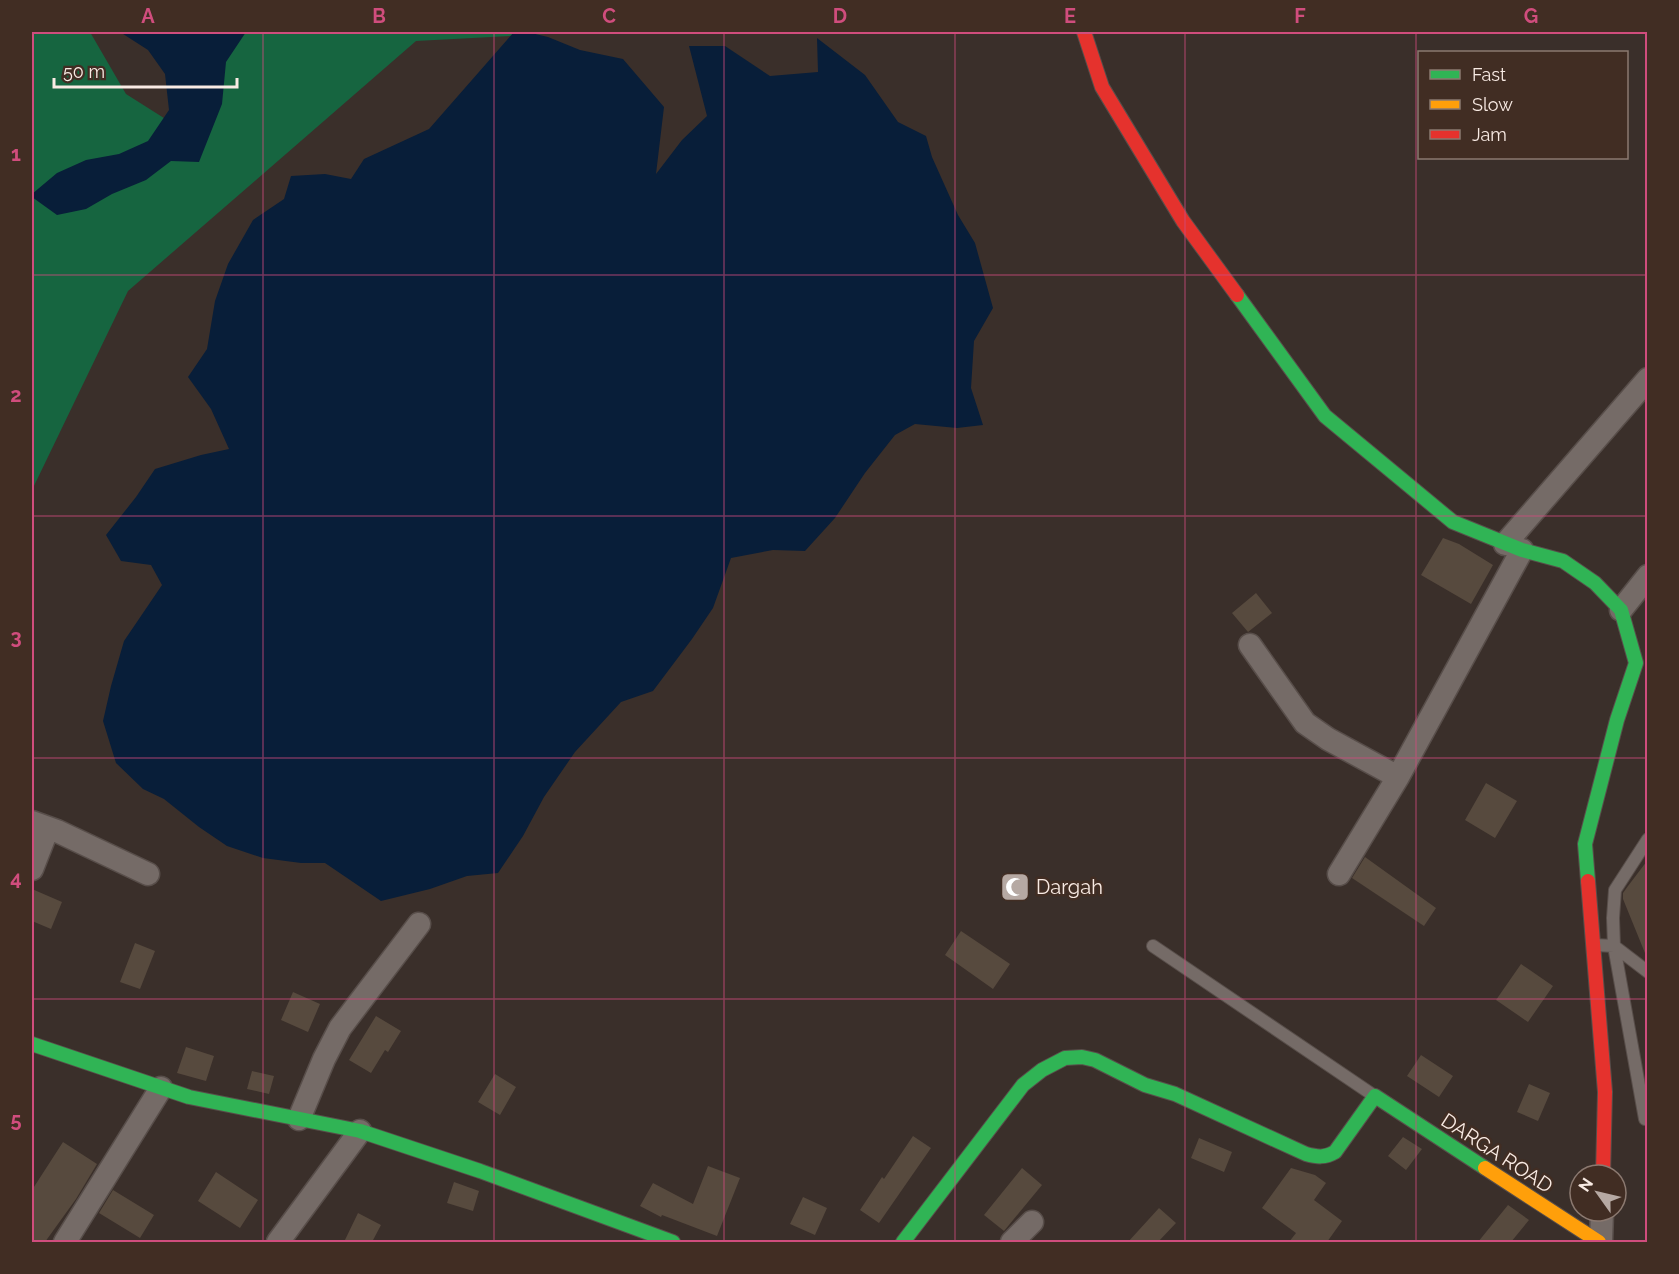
<svg xmlns="http://www.w3.org/2000/svg" width="1679" height="1274" font-family="Raleway,sans-serif">
  <style>
    .green { fill: #166540 }
    .water { fill: #081e39 }
    .building { fill: #574a3e }
    .lines { fill: none; stroke-linecap: round; stroke-linejoin: round }
    .lane-casing { stroke: #584e4a; stroke-width: 14 }
    .street-casing { stroke: #584e4a; stroke-width: 25 }
    .fast-casing { stroke: #584e4a; stroke-width: 16 }
    .slow-casing { stroke: #584e4a; stroke-width: 16 }
    .jam-casing { stroke: #584e4a; stroke-width: 16 }
    .lane { stroke: #756b67; stroke-width: 12 }
    .street { stroke: #756b67; stroke-width: 22 }
    .fast { stroke: #30b455; stroke-width: 14 }
    .slow { stroke: #ff9f0a; stroke-width: 14 }
    .jam { stroke: #e5322d; stroke-width: 14 }
    .grid { fill: none; stroke: #d04d7d; stroke-width: 1.5; stroke-opacity: 0.55 }
    .labels { text-anchor: middle; dominant-baseline: central; stroke-width: 5; stroke-linejoin: round; paint-order: stroke }
    .poi-label { font-size: 20px; fill: #f9ebe4; stroke: #412d23; text-anchor: start }
    .street-label { font-size: 20px; fill: #f9ebe4; stroke: #412d23 }
    .neatline { fill: none; stroke: #d04d7d; stroke-width: 2 }
    .grid-label { font-size: 20px; text-anchor: middle; font-weight: bold; fill: #d04d7d }
  </style>
  <rect width="100%" height="100%" fill="#3a2f2a"/>
  <path class="green" d="M 32,32 L 90,32 L 126,94 L 186,132 L 223,32 L 583,32 L 416,41 L 128,291 L 32,490 Z"/>
  <path class="water" d="M 120,32 L 246,32 L 226,62 L 222,104 L 199,162 L 171,161 L 146,180 L 112,194 L 86,209 L 57,215 L 32,197 L 32,194 L 57,173 L 86,160 L 119,154 L 148,141 L 169,110 L 165,74 L 148,50 Z
    M 514,32 L 527,32 L 548,37 L 580,50 L 623,59 L 664,107 L 656,174 L 682,140 L 707,116 L 689,46 L 725,46 L 770,76 L 818,72 L 817,38 L 865,75 L 898,122 L 926,136 L 932,157 L 958,215 L 975,243 L 993,308 L 974,341 L 971,388 L 983,425 L 957,428 L 915,424 L 895,435 L 865,473 L 835,518 L 805,551 L 773,550 L 731,558 L 713,608 L 692,639 L 653,691 L 621,702 L 575,752 L 544,797 L 523,836 L 498,873 L 467,876 L 430,889 L 381,901 L 325,863 L 301,863 L 263,858 L 227,846 L 199,827 L 164,799 L 143,789 L 116,763 L 103,721 L 111,686 L 124,641 L 162,585 L 151,565 L 121,561 L 106,535 L 136,497 L 155,469 L 201,455 L 229,449 L 211,409 L 188,377 L 207,349 L 215,301 L 228,264 L 253,220 L 284,199 L 291,176 L 325,174 L 351,179 L 364,159 L 429,129 Z"/>
  <path class="building" d="M 1443,538 L 1459,544 L 1493,565 L 1471,604 L 1421,575 Z
    M 1256,593 L 1272,613 L 1248,632 L 1232,613 Z
    M 1486,783 L 1517,801 L 1495,838 L 1465,820 Z
    M 1365,857 L 1436,908 L 1424,926 L 1352,878 Z
    M 1647,861 L 1647,958 L 1623,899 L 1623,893 L 1628,886 Z
    M 32,889 L 62,902 L 51,929 L 32,921 Z
    M 961,931 L 1010,964 L 993,989 L 945,955 Z
    M 135,943 L 155,951 L 140,989 L 120,982 Z
    M 1521,964 L 1553,986 L 1528,1022 L 1496,1000 Z
    M 293,992 L 320,1004 L 308,1032 L 281,1020 Z
    M 376,1016 L 401,1031 L 388,1052 L 385,1050 L 371,1073 L 349,1060 Z
    M 186,1047 L 214,1056 L 206,1081 L 177,1073 Z
    M 1421,1055 L 1453,1076 L 1439,1097 L 1407,1076 Z
    M 252,1071 L 274,1076 L 269,1094 L 247,1089 Z
    M 495,1074 L 516,1087 L 500,1115 L 478,1102 Z
    M 1529,1084 L 1550,1093 L 1538,1121 L 1517,1112 Z
    M 913,1136 L 931,1148 L 879,1223 L 860,1210 L 882,1177 L 884,1179 Z
    M 1403,1137 L 1422,1149 L 1406,1170 L 1388,1156 Z
    M 1199,1138 L 1232,1152 L 1224,1172 L 1191,1158 Z
    M 63,1142 L 97,1164 L 76,1199 L 45,1242 L 32,1242 L 32,1190 Z
    M 708,1166 L 740,1178 L 717,1236 L 662,1215 L 661,1217 L 640,1206 L 653,1183 L 693,1204 Z
    M 1022,1168 L 1042,1185 L 1004,1231 L 984,1215 Z
    M 1291,1168 L 1315,1175 L 1326,1183 L 1314,1200 L 1342,1221 L 1327,1242 L 1289,1242 L 1296,1233 L 1262,1208 Z
    M 216,1172 L 258,1200 L 240,1228 L 198,1201 Z
    M 454,1182 L 479,1191 L 473,1211 L 447,1203 Z
    M 113,1190 L 154,1215 L 140,1238 L 99,1213 Z
    M 803,1197 L 827,1208 L 815,1235 L 790,1224 Z
    M 1508,1205 L 1529,1220 L 1511,1242 L 1478,1242 Z
    M 1159,1208 L 1176,1223 L 1158,1242 L 1128,1242 Z
    M 358,1213 L 381,1225 L 372,1242 L 344,1242 Z"/>
  <g class="lines">
    <g class="lane-casing">
      <path id="lane" d="M 1648,839 L 1615,890 L 1613,918 L 1614,946 L 1648,972
        M 1595,945 L 1614,946 L 1645,1119
        M 1153,946 L 1373,1095"/>
    </g>
    <g class="street-casing">
      <path id="street" d="M 1505,544 L 1648,379
        M 1621,610 L 1648,576
        M 1250,645 L 1305,723 L 1328,739 L 1398,777
        M 32,822 L 57,831 L 148,874
        M 32,869 L 48,828
        M 1339,874 L 1398,777 L 1522,550
        M 299,1119 L 324,1059 L 340,1028 L 419,924
        M 65,1242 L 161,1088
        M 278,1242 L 360,1131
        M 1012,1242 L 1032,1222
        M 1601,1242 L 1602,1211"/>
    </g>
    <g class="fast-casing">
      <path id="fast" d="M 1237,295 L 1325,416 L 1453,522 L 1522,550 L 1563,561 L 1595,583 L 1621,610 L 1636,663 L 1617,720 L 1585,844 L 1588,881
        M 32,1044 L 189,1097 L 360,1131 L 480,1171 L 673,1242
        M 903,1242 L 1023,1085 L 1042,1070 L 1065,1058 L 1082,1057 L 1095,1060 L 1145,1085 L 1175,1094 L 1306,1154 C 1317,1157 1325,1158 1335,1152 L 1375,1096 L 1485,1168"/>
    </g>
    <g class="slow-casing">
      <path id="slow" d="M 1485,1168 L 1599,1242"/>
    </g>
    <g class="jam-casing">
      <path id="jam" d="M 1084,32 L 1102,87 L 1183,221 L 1237,295
        M 1588,881 L 1605,1092 L 1603,1175"/>
    </g>
    <use href="#lane" class="lane"/>
    <use href="#street" class="street"/>
    <use href="#fast" class="fast"/>
    <use href="#slow" class="slow"/>
    <use href="#jam" class="jam"/>
  </g>
  <path class="grid" d="M 263,32 L 263,1242M 494,32 L 494,1242M 724,32 L 724,1242M 955,32 L 955,1242M 1185,32 L 1185,1242M 1416,32 L 1416,1242M 32,275 L 1648,275M 32,516 L 1648,516M 32,758 L 1648,758M 32,999 L 1648,999"/>
  <defs>
    <g id="mosque-square" transform="scale(1.5)"><rect x="-9" y="-9" width="18" height="18" rx="4" fill="#b6a9a3" stroke="#412d23"/><path d="M3.5-4.9A6 6 0 1 0 3.5 4.9A5 5 0 1 1 3.5-4.9Z" fill="#fff"/></g>
  </defs>
  <g fill-rule="evenodd">
    <use href="#mosque-square" x="1015" y="887"/>
  </g>
  <g class="labels">
    <g class="poi-label">
      <text x="1036" y="887">Dargah</text>
    </g>
    <g class="street-label">
      <text transform="translate(1497 1153) rotate(33)">DARGA ROAD</text>
    </g>
  </g>
  <rect width="1679" height="1274" fill="none" stroke="#412d23" stroke-width="66"/>
  <rect x="1418" y="51" width="210" height="108" fill="#412d23" stroke="#8b7970" stroke-width="1.5"/>
  <rect x="1430" y="70" width="30" height="9" fill="#30b455" stroke="#8b7970" stroke-width="1.5"/>
  <text x="1472" y="81" font-size="18" fill="#f9ebe4">Fast</text>
  <rect x="1430" y="100" width="30" height="9" fill="#ff9f0a" stroke="#8b7970" stroke-width="1.5"/>
  <text x="1472" y="111" font-size="18" fill="#f9ebe4">Slow</text>
  <rect x="1430" y="130" width="30" height="9" fill="#e5322d" stroke="#8b7970" stroke-width="1.5"/>
  <text x="1472" y="141" font-size="18" fill="#f9ebe4">Jam</text>
  <g transform="translate(1598 1193) rotate(304)"><circle r="28" fill="#412d23" stroke="#8b7970" stroke-width="1.5"/>
  <path d="M0-4.5L10 22L0 15L-10 22Z" fill="#b6a9a3"/>
  <text y="-9" font-size="16" font-weight="bold" text-anchor="middle" fill="#f9ebe4">N</text>
  </g>
  <path d="M54 78v9h183v-9" fill="none" stroke="#f9ebe4" stroke-width="3"/>
  <text x="63" y="78" font-size="18" fill="#f9ebe4" stroke="#412d23" stroke-width="4.5" paint-order="stroke">50 m</text>
  <rect x="33" y="33" width="1613" height="1208" class="neatline"/>
  <g class="grid-label">
    <text x="148" y="23">A</text>
    <text x="379" y="23">B</text>
    <text x="609" y="23">C</text>
    <text x="840" y="23">D</text>
    <text x="1070" y="23">E</text>
    <text x="1300" y="23">F</text>
    <text x="1531" y="23">G</text>
    <text x="16" y="161">1</text>
    <text x="16" y="402">2</text>
    <text x="16" y="644">3</text>
    <text x="16" y="885">4</text>
    <text x="16" y="1127">5</text>
  </g>
</svg>
